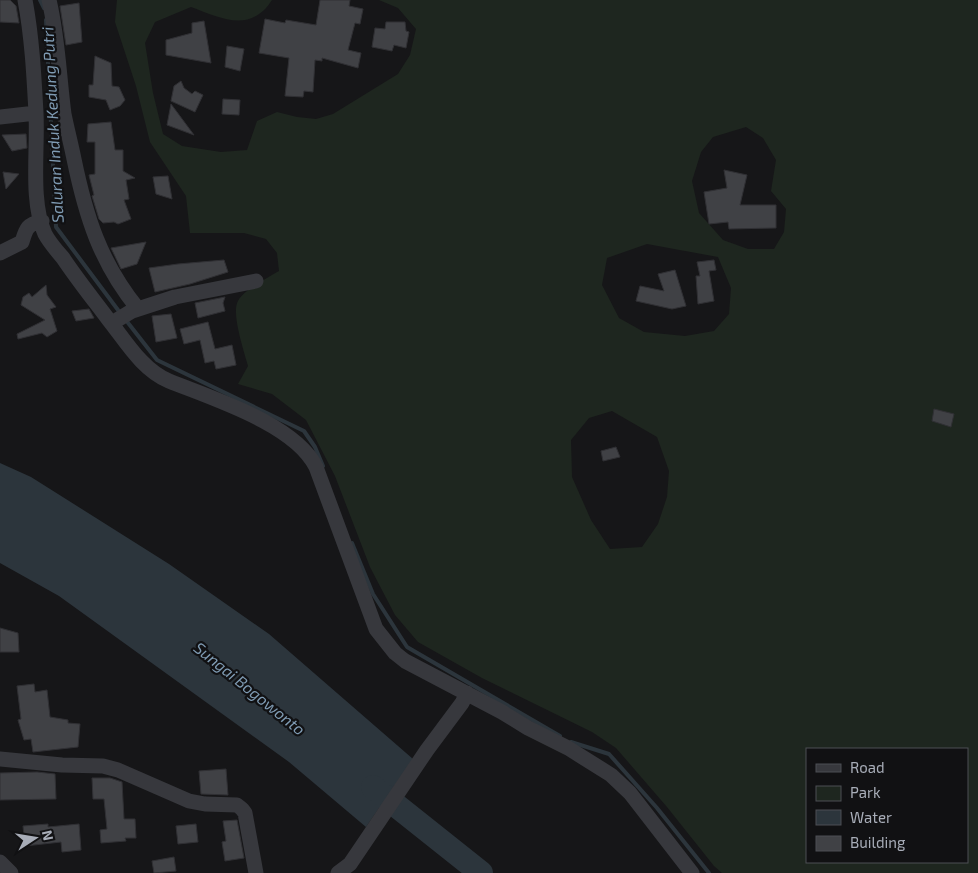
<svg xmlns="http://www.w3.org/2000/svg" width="978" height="873" font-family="'Exo 2',sans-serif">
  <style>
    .green { fill: #1e261f; fill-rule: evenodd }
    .water { fill: #2c353c }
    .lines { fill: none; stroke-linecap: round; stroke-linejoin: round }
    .stream { stroke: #2c353c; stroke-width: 4 }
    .river { stroke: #2c353c; stroke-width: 24 }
    .building { fill: #404145; stroke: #303034 }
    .street { stroke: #37383d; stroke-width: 15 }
    .labels { text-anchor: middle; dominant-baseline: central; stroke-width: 4.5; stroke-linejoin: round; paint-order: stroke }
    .water-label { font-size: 16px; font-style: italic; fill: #7f9bb3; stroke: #111113 }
  </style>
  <rect width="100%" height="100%" fill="#161618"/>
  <path class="green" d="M 117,0 L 272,0 C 250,34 221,18 191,7 L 155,22 L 145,43 L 153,93 L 163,134 L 182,146 L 221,152 L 247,150 L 257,121 L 277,112 L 297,117 L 316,119 L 333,114 L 398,74 L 410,55 L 416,29 L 398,8 L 379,0 L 978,0 L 978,873 L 722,873 L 714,866 L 667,807 L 616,748 L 592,732 L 482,678 L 418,642 L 395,615 L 370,567 L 335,476 L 306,420 L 272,394 L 238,384 L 248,366 C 244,351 231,313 238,301 C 242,291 269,277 279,271 L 277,253 L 266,239 L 244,233 L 190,233 L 186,196 L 150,142 L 136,86 L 115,22 ZM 746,127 L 763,138 L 776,160 L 771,191 L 786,209 L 784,232 L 774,249 L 748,249 L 723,240 L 699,213 L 692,181 L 701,152 L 713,137 ZM 647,244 L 718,257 L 731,288 L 729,314 L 714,331 L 685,336 L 644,332 L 619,318 L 602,285 L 607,258 ZM 612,411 L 657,437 L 669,471 L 667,497 L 658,524 L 642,547 L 610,549 L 591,520 L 572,477 L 571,440 L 589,418 ZM 807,749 L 967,749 L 967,862 L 807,862 Z"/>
  <path class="water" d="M 0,463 L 31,477 L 169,564 L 269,634 L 413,759 L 366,827 L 289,762 L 59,596 L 0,563 Z"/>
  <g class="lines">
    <path class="stream" d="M 40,0 L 44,8
      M 46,20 L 56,227 L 121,314
      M 125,319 L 157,360 L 304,431 L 315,447 L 323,466
      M 352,543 L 373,594 L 407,647 L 560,736
      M 571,742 L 609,754 L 657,808 L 709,873"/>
    <path class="river" d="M 373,787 L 481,873"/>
  </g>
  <path class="building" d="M 0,0 L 10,0 L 16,6 L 19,23 L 0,22 Z
    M 320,0 L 350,0 L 349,6 L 363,9 L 360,24 L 355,23 L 348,50 L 361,53 L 358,68 L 322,58 L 322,61 L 315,60 L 313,92 L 304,91 L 303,97 L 285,96 L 289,58 L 259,53 L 265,19 L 285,23 L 286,20 L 316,25 Z
    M 79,3 L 82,42 L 66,45 L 60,6 Z
    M 204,21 L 211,63 L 166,55 L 166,40 L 192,33 L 192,23 Z
    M 386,22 L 405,22 L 406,31 L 409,32 L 406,48 L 394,45 L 392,51 L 372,47 L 375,28 L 385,29 Z
    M 227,46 L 244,49 L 240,71 L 225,67 Z
    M 95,56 L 111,63 L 112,86 L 119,87 L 125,100 L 120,106 L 110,110 L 106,100 L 89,97 L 89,85 L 93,85 Z
    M 181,81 L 184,88 L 192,94 L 195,91 L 203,95 L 195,112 L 171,101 L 174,86 Z
    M 223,99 L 240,100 L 239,115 L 222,114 Z
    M 171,104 L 194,135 L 167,125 Z
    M 111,122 L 115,150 L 123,150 L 123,171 L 135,178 L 126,180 L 129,199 L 124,200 L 131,219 L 118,224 L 114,222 L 103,223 L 99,219 L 92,196 L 94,195 L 89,175 L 95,174 L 95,142 L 87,142 L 88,124 Z
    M 26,134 L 27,148 L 12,151 L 2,135 Z
    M 724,170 L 747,175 L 740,205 L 776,205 L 776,228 L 729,229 L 728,222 L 709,224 L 704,192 L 727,188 Z
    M 3,172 L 19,174 L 6,189 Z
    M 168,176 L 172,199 L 156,194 L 153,177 Z
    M 146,242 L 137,264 L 121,269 L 111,248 Z
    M 224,260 L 228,272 L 190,284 L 155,292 L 149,268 L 178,264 Z
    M 714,260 L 716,270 L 709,271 L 714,301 L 698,304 L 696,276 L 700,276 L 697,262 Z
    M 675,270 L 686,306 L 672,309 L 636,301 L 640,286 L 664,291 L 658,274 Z
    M 46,285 L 47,295 L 56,307 L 50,309 L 57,331 L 47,337 L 42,333 L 18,339 L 17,334 L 45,320 L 21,305 L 23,297 L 29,293 L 32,297 Z
    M 225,297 L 223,303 L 225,311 L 198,318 L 195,303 Z
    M 89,309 L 94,318 L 76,321 L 72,311 Z
    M 171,314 L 177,338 L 156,342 L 152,316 Z
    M 208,322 L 215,349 L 232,345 L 236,365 L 216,369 L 214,361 L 205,363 L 200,340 L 184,344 L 180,329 Z
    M 934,409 L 954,414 L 951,427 L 932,421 Z
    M 616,447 L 620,457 L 603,461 L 601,451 Z
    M 0,628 L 18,633 L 19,652 L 0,652 Z
    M 34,684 L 35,692 L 47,690 L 50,717 L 68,720 L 68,723 L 80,724 L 78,747 L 33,752 L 31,739 L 24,740 L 18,720 L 21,719 L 17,686 Z
    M 226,769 L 228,795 L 201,794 L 199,771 Z
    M 37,772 L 55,774 L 56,799 L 0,800 L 0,773 Z
    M 92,778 L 110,778 L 122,782 L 124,819 L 135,819 L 136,838 L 125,838 L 126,841 L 101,843 L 100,830 L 107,829 L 104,799 L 93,799 Z
    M 237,820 L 244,858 L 225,861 L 222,842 L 226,841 L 223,821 Z
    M 48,824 L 48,827 L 79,824 L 81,850 L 62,852 L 61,842 L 25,846 L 23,826 Z
    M 196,824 L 198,842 L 178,844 L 176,826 Z
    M 174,857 L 176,871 L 154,873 L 152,861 Z"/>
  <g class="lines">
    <path class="street" d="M 25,0 C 32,37 34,76 36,113 C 38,149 30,202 45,234 C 49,242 57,251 63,258 C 77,279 93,299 108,319 C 125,340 142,370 169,381 C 211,398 295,424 316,467 L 376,629 L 395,653 L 405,661 L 502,712 L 528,728 L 568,748 L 611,775 L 630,793 L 692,873
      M 49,0 C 58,37 59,76 64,114 C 67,129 71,144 74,159 C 86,217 100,262 138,309
      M 0,117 L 36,113
      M 0,253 L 22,242 C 26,229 27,224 42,221
      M 112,323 L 132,311 L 175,297 L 256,281
      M 0,759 L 62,765 L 103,766 L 118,770 L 189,801 L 205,804 L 237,805 L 242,809 L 245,813 L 256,873
      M 0,862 L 11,873
      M 338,873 L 350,864 L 427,750 L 462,703 L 467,693"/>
  </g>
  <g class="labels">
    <g class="water-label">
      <text transform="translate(52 125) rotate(-93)">Saluran Induk Kedung Putri</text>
      <text transform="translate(250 688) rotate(39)">Sungai Bogowonto</text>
    </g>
  </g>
  <rect x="806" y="748" width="162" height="115" fill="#111113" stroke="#4d4f55"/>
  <rect x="816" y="764" width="25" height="8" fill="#37383d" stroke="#4d4f55"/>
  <text x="850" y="773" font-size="15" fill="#a8adb8">Road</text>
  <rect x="816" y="786" width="25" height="15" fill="#1e261f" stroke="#4d4f55"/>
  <text x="850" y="798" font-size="15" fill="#a8adb8">Park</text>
  <rect x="816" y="810" width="25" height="15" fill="#2c353c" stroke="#4d4f55"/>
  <text x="850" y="823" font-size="15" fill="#a8adb8">Water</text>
  <rect x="816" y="836" width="25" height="15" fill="#404145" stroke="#4d4f55"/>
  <text x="850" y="848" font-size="15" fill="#a8adb8">Building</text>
  <g transform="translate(35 838) rotate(78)" stroke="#111113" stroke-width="4" paint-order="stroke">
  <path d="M0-4L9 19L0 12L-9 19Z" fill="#a8adb8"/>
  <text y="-8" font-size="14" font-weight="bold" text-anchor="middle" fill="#a8adb8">N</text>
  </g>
</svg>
